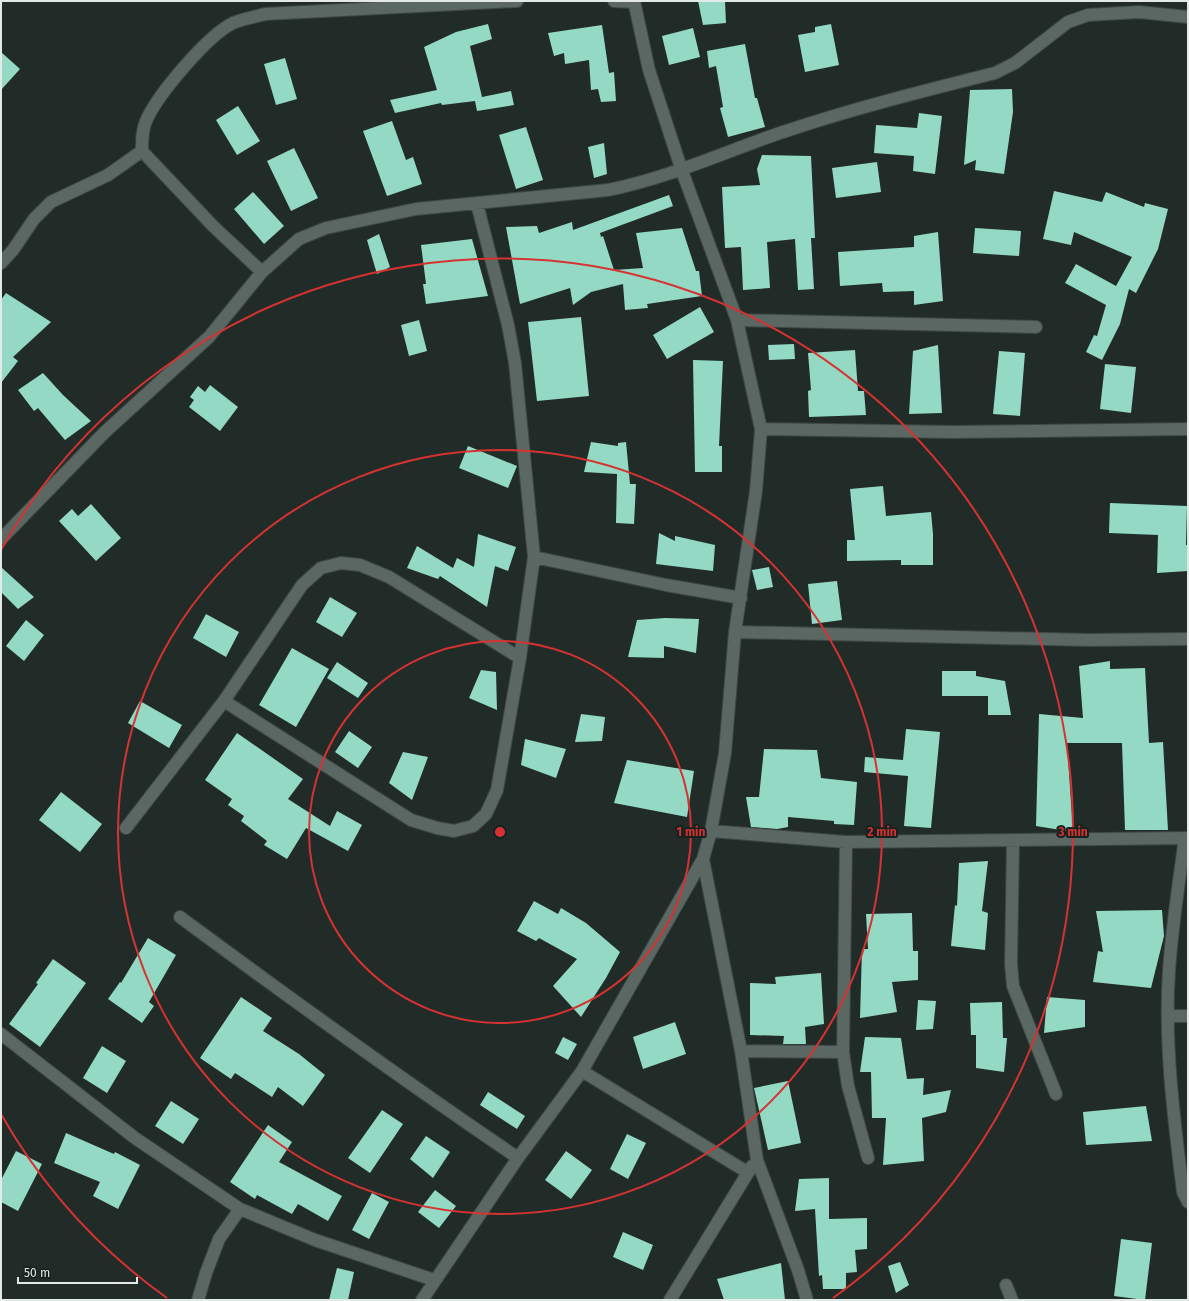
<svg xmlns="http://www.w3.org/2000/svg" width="1189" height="1301" font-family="'Fira Sans',sans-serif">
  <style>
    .building { fill: #94d9c3 }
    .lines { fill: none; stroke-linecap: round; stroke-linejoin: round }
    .street-casing { stroke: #3e4744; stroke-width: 14 }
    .street { stroke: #5a6762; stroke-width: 12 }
    .ring { fill: none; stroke: #d73232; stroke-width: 2 }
    .centre { fill: #d73232; stroke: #17221e; stroke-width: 2 }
    .ring-label { font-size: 12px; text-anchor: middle; font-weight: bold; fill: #d73232; stroke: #17221e; stroke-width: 4; stroke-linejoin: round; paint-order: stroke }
  </style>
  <rect width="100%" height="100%" fill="#212c28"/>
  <path class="building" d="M 698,1 L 725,1 L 726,23 L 703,25 Z
    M 488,24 L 492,39 L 470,46 L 482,97 L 511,91 L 514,105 L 477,111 L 475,101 L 442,105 L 441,103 L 395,113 L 390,100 L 437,90 L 424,47 L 456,32 Z
    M 831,24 L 839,65 L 805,72 L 798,35 L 815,32 L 815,27 Z
    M 602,25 L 609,73 L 614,72 L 616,101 L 601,102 L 598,89 L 591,90 L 589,60 L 565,64 L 564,53 L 554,56 L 548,33 Z
    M 693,28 L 700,57 L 669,65 L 662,36 Z
    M 745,44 L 755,98 L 757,98 L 765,127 L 728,137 L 720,108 L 723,107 L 716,66 L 709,68 L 707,51 Z
    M 1,52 L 20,69 L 1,90 Z
    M 285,58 L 297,99 L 276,105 L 264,64 Z
    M 1012,89 L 1013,112 L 1004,174 L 975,170 L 976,160 L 964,165 L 970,90 Z
    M 238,106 L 260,141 L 237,155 L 216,120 Z
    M 919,113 L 942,116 L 935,174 L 913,171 L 914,156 L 874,153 L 876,125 L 917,128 Z
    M 392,121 L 406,160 L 413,157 L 422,184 L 387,196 L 363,131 Z
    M 526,127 L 543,180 L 516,189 L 499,135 Z
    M 604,143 L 607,174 L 594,178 L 588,147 Z
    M 294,148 L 318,198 L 291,211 L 267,161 Z
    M 762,155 L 811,156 L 815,238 L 811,238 L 814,289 L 798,290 L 795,239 L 767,242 L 770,288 L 743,290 L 741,247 L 725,248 L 722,187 L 760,185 L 757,169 Z
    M 877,162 L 881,192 L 836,198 L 832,168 Z
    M 1054,191 L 1102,202 L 1106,192 L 1144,207 L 1145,203 L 1168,209 L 1158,249 L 1136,293 L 1129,289 L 1120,324 L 1102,360 L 1086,352 L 1094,335 L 1097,336 L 1106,305 L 1065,283 L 1076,264 L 1116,286 L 1132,257 L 1074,232 L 1071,245 L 1043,239 Z
    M 253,192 L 284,226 L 264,244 L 234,209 Z
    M 669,195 L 673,206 L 600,233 L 601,237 L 603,236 L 614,270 L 643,268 L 636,233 L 682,228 L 696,271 L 699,271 L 702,296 L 647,304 L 648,308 L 625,310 L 623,284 L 591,292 L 573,305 L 570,288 L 520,304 L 506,227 L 537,226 L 539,233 L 572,222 L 573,230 Z
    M 975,228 L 1021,231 L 1019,256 L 973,253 Z
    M 938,232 L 943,301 L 914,305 L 914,291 L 883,292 L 882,283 L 840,286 L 838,252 L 914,247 L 914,236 Z
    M 379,234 L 390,267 L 377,274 L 367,240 Z
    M 472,239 L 488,296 L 426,304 L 423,284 L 426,284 L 421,245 Z
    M 6,293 L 51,322 L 13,357 L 18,361 L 1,383 L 1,300 Z
    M 700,307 L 714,332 L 667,359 L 653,335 Z
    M 581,317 L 589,396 L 537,401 L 528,322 Z
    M 419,320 L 427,351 L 409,356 L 401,325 Z
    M 794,344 L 795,359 L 769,360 L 768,345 Z
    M 938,345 L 942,413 L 909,414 L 913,351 Z
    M 855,350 L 858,391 L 864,391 L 866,415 L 809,417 L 808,391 L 811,390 L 808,353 Z
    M 999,351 L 1025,353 L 1020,416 L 993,414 Z
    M 693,360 L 723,361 L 719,446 L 722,446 L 722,472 L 695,472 Z
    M 1105,364 L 1136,367 L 1131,413 L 1100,409 Z
    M 43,373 L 63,395 L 91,421 L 65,440 L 38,408 L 34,411 L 18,390 Z
    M 210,385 L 238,407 L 220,431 L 189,407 L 194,400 L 190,397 L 198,386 L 205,392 Z
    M 591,442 L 618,446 L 618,443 L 626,442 L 630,484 L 636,484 L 634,524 L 616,523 L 617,474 L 584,472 Z
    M 468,446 L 517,466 L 508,488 L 459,468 Z
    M 883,486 L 886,516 L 931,512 L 933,534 L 933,565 L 901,565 L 901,560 L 847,561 L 847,540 L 855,540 L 850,489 Z
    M 1110,503 L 1187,506 L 1186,545 L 1188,545 L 1188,571 L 1157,573 L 1158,535 L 1109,533 Z
    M 91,504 L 121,538 L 96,561 L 59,521 L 72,509 L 78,516 Z
    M 659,533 L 675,541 L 675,536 L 715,545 L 713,571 L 656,564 Z
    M 478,534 L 516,547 L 508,571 L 495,566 L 487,607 L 440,576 L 438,579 L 407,568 L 417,546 L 453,568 L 457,558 L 474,567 Z
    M 1,567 L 34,597 L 18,609 L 1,592 Z
    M 769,567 L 773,587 L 757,590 L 752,570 Z
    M 837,581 L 842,620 L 812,624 L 808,584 Z
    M 330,597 L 357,613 L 342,637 L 316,622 Z
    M 206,614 L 239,632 L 226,657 L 193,638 Z
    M 665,618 L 699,619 L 696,653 L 664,646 L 664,658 L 628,657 L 637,620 Z
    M 26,620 L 44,635 L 24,661 L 6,646 Z
    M 292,648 L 329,669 L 296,727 L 259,705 Z
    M 1110,661 L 1110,669 L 1145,668 L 1149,743 L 1163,742 L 1168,830 L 1125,830 L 1122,743 L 1067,743 L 1073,832 L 1036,826 L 1039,714 L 1083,718 L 1079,666 Z
    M 337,662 L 368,683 L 358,698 L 327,678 Z
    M 481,670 L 496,672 L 497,710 L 469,698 Z
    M 942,671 L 976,671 L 976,676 L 1005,681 L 1011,715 L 988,715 L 988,696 L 942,696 Z
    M 140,701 L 182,725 L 169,748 L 128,723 Z
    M 581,714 L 605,717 L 602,741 L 575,742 Z
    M 906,729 L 940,732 L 931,828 L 904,826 L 908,776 L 864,772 L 865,757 L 903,760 Z
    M 349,731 L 372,747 L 358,768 L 335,752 Z
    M 237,733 L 303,779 L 288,799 L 330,826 L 337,811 L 362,825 L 348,851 L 306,828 L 287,859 L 264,845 L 267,841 L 241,821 L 244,816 L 228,805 L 232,799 L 205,780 Z
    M 525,739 L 566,749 L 556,778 L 521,765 Z
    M 764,749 L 817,750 L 821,778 L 857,782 L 854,825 L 834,824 L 834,821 L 788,817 L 788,827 L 777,829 L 751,827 L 746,797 L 759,797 Z
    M 403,752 L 428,757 L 412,800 L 389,783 Z
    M 627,760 L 694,771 L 687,817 L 614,803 Z
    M 61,792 L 102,824 L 80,852 L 39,820 Z
    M 988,861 L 982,911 L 988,913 L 985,950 L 951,946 L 955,905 L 957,906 L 959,863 Z
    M 534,901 L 558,914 L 561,908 L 586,923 L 620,952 L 606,978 L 581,1017 L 553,986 L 577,959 L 539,938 L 536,941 L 517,931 Z
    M 1162,910 L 1164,936 L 1151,988 L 1093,982 L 1098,951 L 1103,952 L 1096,911 Z
    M 912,913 L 913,951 L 918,951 L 918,980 L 892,982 L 897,1012 L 860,1018 L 862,949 L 868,949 L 866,914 Z
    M 148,938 L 176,955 L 149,1002 L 154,1006 L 142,1023 L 108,999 L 120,982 L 121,983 Z
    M 53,959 L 86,983 L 40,1047 L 9,1024 L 38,984 L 36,983 Z
    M 821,973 L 824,1024 L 805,1027 L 806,1044 L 783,1044 L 784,1036 L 750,1035 L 750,983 L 776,984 L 775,977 Z
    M 241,997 L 272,1018 L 263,1031 L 299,1054 L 325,1075 L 303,1106 L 278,1087 L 272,1097 L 235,1073 L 231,1079 L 200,1058 Z
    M 1047,997 L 1085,1000 L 1085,1027 L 1044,1033 Z
    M 918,1000 L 936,1001 L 933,1029 L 916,1030 Z
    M 1002,1002 L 1003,1038 L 1007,1038 L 1004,1072 L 976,1068 L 976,1035 L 971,1035 L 970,1003 Z
    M 675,1022 L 686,1054 L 643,1069 L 633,1037 Z
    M 563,1037 L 577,1044 L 568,1060 L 555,1053 Z
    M 865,1037 L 901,1038 L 907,1079 L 924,1078 L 923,1095 L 951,1090 L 946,1112 L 922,1118 L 924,1161 L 883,1165 L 886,1118 L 872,1118 L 871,1072 L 860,1072 Z
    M 102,1046 L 126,1061 L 107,1093 L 83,1078 Z
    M 788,1081 L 801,1143 L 768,1150 L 754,1088 Z
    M 488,1092 L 525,1116 L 517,1129 L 480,1105 Z
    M 171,1101 L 199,1119 L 183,1144 L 155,1126 Z
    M 1146,1106 L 1152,1141 L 1086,1145 L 1083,1112 Z
    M 382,1110 L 403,1124 L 370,1173 L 348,1158 Z
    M 268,1125 L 292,1142 L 279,1162 L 342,1196 L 328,1221 L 298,1204 L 292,1214 L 257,1195 L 255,1199 L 230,1182 Z
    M 66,1133 L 114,1154 L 115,1152 L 140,1165 L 118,1209 L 93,1196 L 100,1182 L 54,1163 Z
    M 627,1134 L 646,1143 L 628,1179 L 610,1169 Z
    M 426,1136 L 450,1152 L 433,1178 L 410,1159 Z
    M 16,1151 L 42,1164 L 18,1211 L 1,1202 L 1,1180 Z
    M 566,1151 L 592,1170 L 571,1199 L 545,1180 Z
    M 829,1178 L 829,1219 L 867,1218 L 867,1249 L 855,1250 L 857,1272 L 846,1273 L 846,1289 L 823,1289 L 822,1275 L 819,1276 L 815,1209 L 795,1211 L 799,1179 Z
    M 435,1190 L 456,1206 L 439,1228 L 418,1212 Z
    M 372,1193 L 389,1202 L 369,1239 L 352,1230 Z
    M 623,1232 L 653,1245 L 643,1270 L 613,1257 Z
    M 1121,1239 L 1152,1243 L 1145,1300 L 1114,1296 Z
    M 900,1262 L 909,1285 L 896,1293 L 888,1266 Z
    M 781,1263 L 785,1300 L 724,1300 L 717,1279 Z
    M 337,1268 L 354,1272 L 348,1300 L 329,1300 Z"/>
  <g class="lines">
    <g class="street-casing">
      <path id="street" d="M 614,1 L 634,2
        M 477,204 L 508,325 L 515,363 L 534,557
        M 1,263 L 13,250 L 34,219 L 51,202 L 108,175 L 142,151
        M 262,272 L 213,226 L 142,151 C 142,140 142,130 146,121 C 158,94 207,36 233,23 C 242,19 255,17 265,14 L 517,1
        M 737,320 L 1036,327
        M 761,429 L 953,432 L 1188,429
        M 1,539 L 105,432 L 209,337 L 262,272 L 299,239 L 326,228 L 416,209 L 608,190 C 668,178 722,153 780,133 C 851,109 923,91 995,73 L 1015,63 L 1068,22 L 1088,15 L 1139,12 L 1188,17
        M 735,632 L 1088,640 L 1188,639
        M 224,701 L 411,820 L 437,828 L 454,831 L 473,826 L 486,814 L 497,790 L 520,658 L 534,557 L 666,585 L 741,598
        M 126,828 L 224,701 L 302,585 L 321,568 L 341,563 L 360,565 L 389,577 L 520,658
        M 711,831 L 846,842 L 1188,838
        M 1185,838 C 1179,882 1172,926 1169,971 C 1164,1043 1174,1120 1183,1192 L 1188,1202
        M 1013,841 L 1011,964 L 1013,986 L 1056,1094
        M 846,842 L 843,1052 L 848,1086 L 868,1158
        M 703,859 L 741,1051 L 757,1160 L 798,1270 L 807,1300
        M 180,917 C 291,999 403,1080 518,1158
        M 1168,1016 L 1188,1016
        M 1,1034 L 135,1138 L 240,1209 L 315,1240 L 434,1280
        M 741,1051 L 843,1052
        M 582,1071 L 747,1172
        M 1006,1285 L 1012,1300
        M 198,1300 L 206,1273 L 219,1239 L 240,1209
        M 422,1300 L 518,1158 L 582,1071 L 703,859 L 711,831 L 725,753 L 735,632 L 756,491 L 761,429 L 737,320 L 682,171 L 649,70 L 634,1
        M 670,1300 L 752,1166"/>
    </g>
    <use href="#street" class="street"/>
  </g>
  <g class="ring">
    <circle cx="500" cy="832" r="191"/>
    <circle cx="500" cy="832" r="382"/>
    <path d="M167 1298A573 573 0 0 1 1 1114M1 550A573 573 0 1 1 833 1298"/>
  </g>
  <circle cx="500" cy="832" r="6" class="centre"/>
  <g class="ring-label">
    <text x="691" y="836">1 min</text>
    <text x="882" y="836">2 min</text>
    <text x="1073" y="836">3 min</text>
  </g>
  <rect width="1189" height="1301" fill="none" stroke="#e2e9e7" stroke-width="4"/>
  <path d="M18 1277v6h119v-6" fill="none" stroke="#e2e9e7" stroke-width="2"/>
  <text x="24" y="1277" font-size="12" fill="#e2e9e7" stroke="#17221e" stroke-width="3" paint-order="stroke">50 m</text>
</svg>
